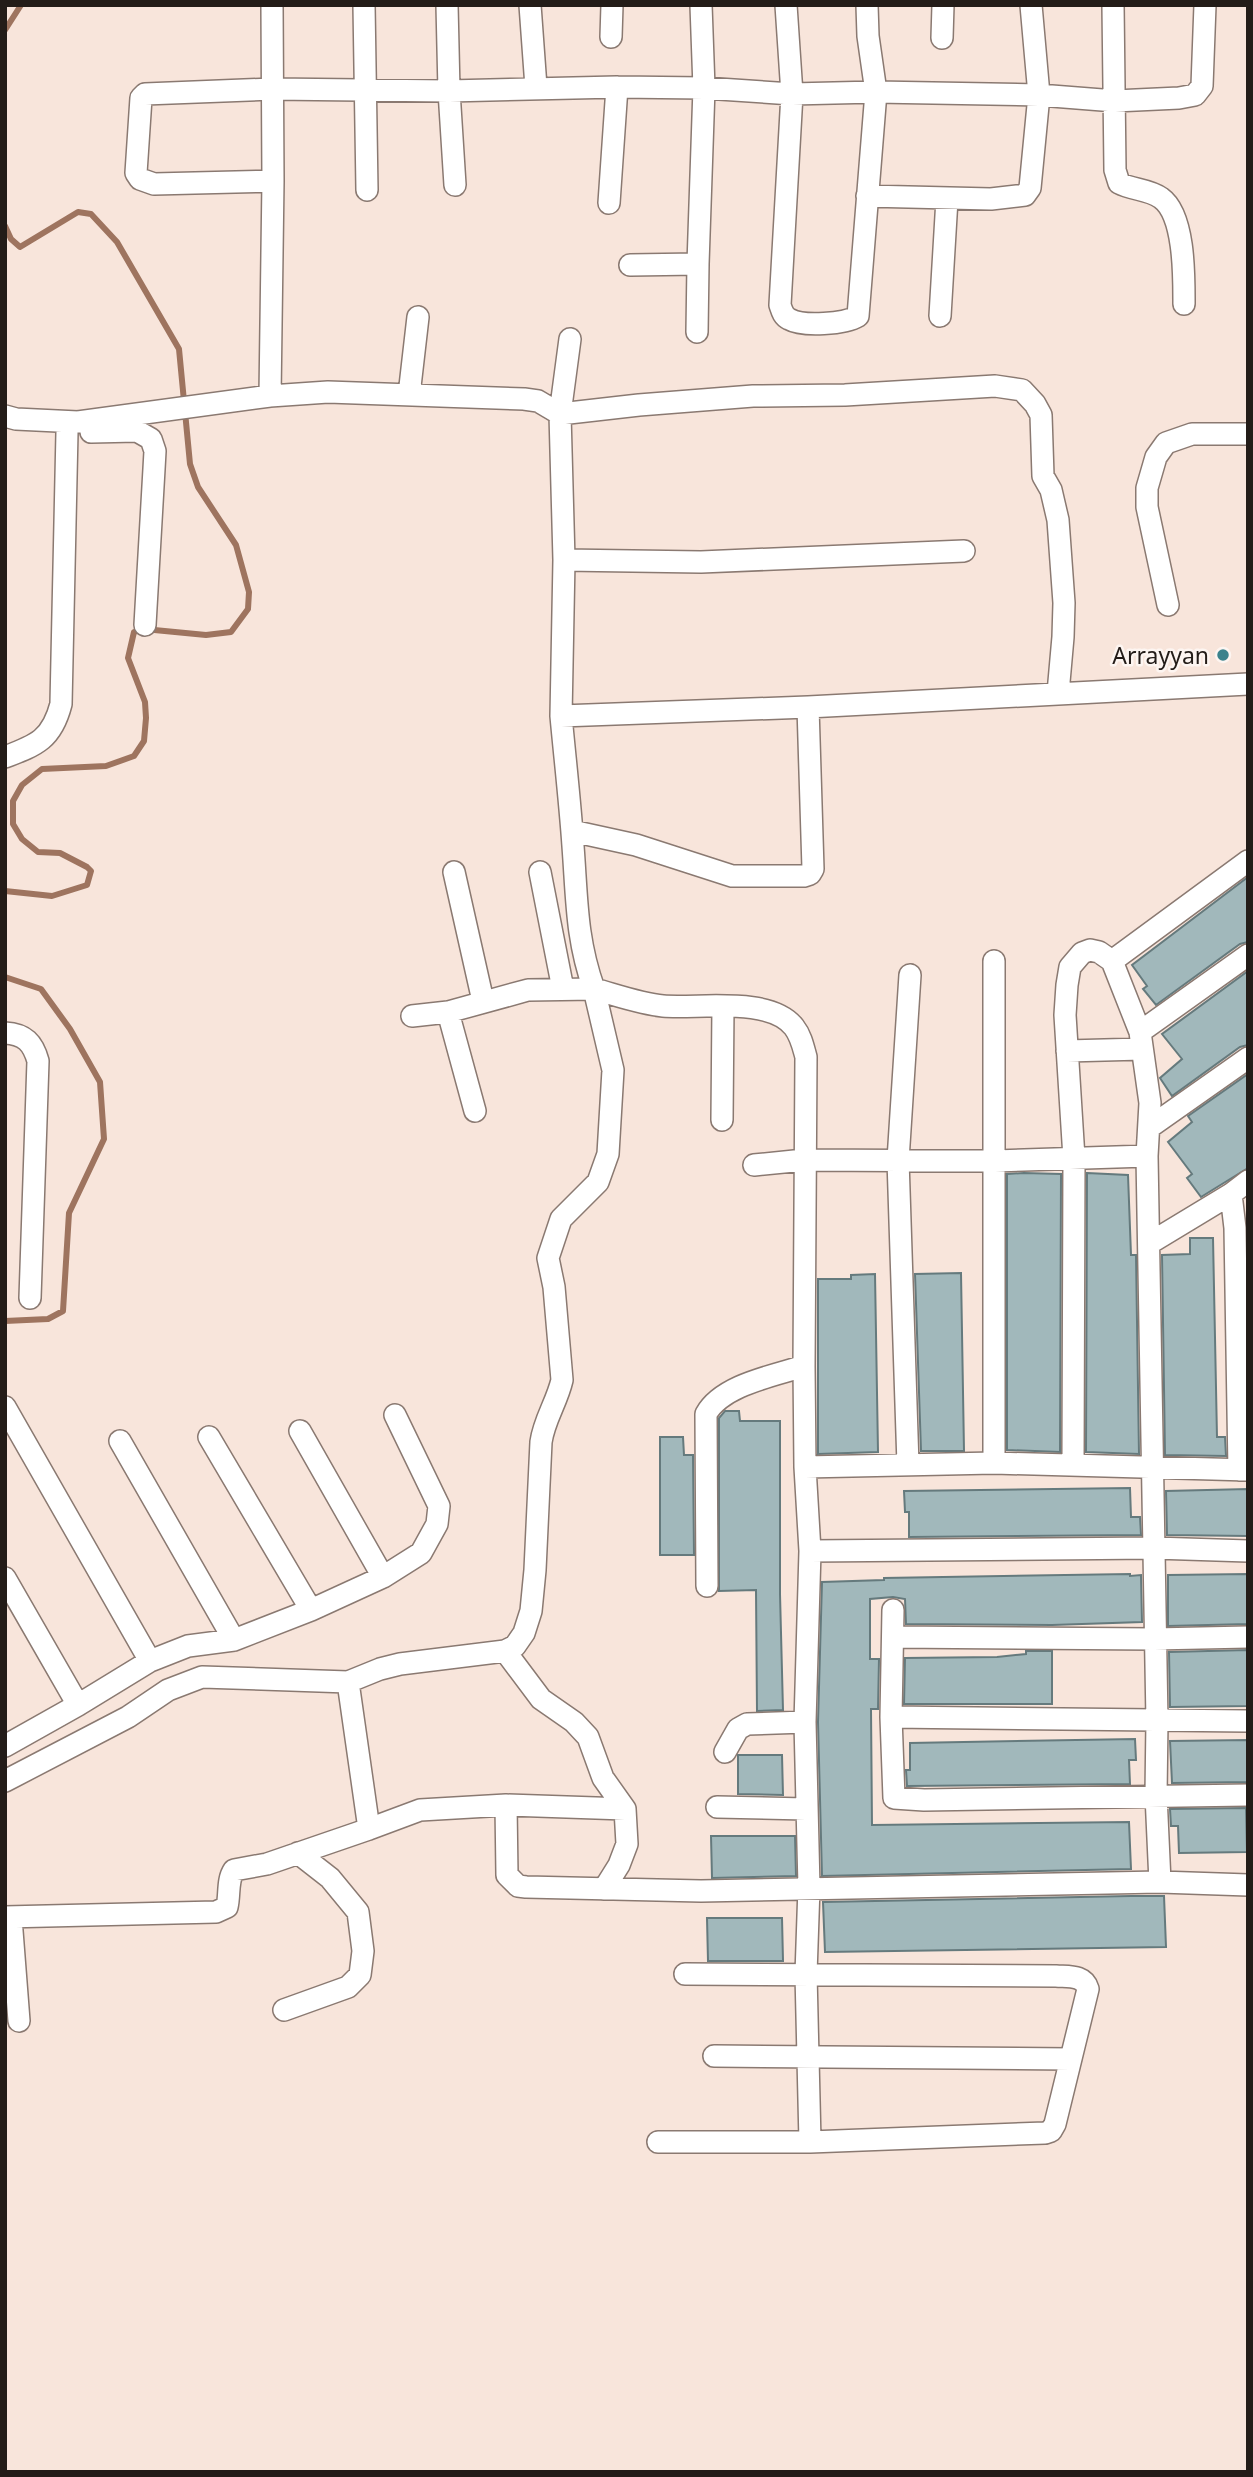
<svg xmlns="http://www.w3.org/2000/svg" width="1253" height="2477" font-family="'Noto Sans',sans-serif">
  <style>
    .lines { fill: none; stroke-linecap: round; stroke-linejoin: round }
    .stream { stroke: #9e745f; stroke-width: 6 }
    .building { fill: #a1b8bb; stroke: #657a7d; stroke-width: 2 }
    .minor-casing { stroke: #8a7971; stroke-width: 24 }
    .minor { stroke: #fff; stroke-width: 21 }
    .poi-dot { fill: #3b828c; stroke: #fdf5f1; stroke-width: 2.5 }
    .labels { text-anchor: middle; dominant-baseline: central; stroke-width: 5; stroke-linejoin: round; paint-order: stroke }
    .poi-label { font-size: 23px; fill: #231c18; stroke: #fdf5f1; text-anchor: end }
  </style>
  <rect width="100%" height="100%" fill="#f8e5db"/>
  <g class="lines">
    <path class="stream" d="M 5,30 L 21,5
      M 5,226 L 11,239 L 20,247 L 78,212 L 91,214 L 117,242 L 179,349 L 190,464 L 198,487 L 236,545 L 249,592 L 248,609 L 231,632 L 206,635 L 144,629 L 134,632 L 128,658 L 145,702 L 146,718 L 144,741 L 134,756 L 106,766 L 42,769 L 22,785 L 13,801 L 13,824 L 22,839 L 38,852 L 60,853 L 87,867 L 91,871 L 87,885 L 52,896 L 5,891
      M 5,977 L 41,989 L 70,1029 L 100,1082 L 104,1139 L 69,1213 L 63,1311 L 48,1319 L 5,1321"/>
  </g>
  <path class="building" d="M 1248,877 L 1248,942 L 1240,944 L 1156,1005 L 1143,989 L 1147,986 L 1132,965 Z
    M 1248,971 L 1248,1045 L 1240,1047 L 1172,1096 L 1160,1078 L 1182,1059 L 1162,1034 Z
    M 1248,1074 L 1248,1168 L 1201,1197 L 1187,1178 L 1192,1174 L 1168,1142 L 1192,1122 L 1188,1116 Z
    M 1024,1173 L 1061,1174 L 1060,1452 L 1007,1450 L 1007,1174 Z
    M 1087,1173 L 1128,1175 L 1131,1255 L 1136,1255 L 1139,1454 L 1086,1452 Z
    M 1190,1238 L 1213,1238 L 1217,1437 L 1225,1437 L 1226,1456 L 1165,1455 L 1162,1255 L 1190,1254 Z
    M 961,1273 L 964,1451 L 921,1451 L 915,1274 Z
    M 875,1274 L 878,1452 L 818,1454 L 818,1279 L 851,1279 L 851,1275 Z
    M 725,1411 L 739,1411 L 740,1421 L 780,1421 L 780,1594 L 783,1710 L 757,1711 L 756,1590 L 719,1591 L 719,1418 Z
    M 660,1437 L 683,1437 L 684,1455 L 693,1455 L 694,1555 L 660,1555 Z
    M 1130,1488 L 1131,1517 L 1140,1517 L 1141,1535 L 909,1537 L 909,1512 L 905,1512 L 904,1491 Z
    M 1248,1489 L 1248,1536 L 1167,1535 L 1166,1491 Z
    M 1130,1574 L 1130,1576 L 1141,1575 L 1142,1622 L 1052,1625 L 906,1624 L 905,1599 L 893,1597 L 870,1599 L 870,1659 L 879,1659 L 878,1709 L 871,1709 L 872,1825 L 1129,1822 L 1131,1869 L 822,1876 L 818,1722 L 822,1582 L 884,1580 L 884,1578 Z
    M 1248,1574 L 1248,1624 L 1168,1626 L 1168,1575 Z
    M 1248,1650 L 1248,1706 L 1170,1707 L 1169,1652 Z
    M 1026,1651 L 1052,1651 L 1052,1704 L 904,1704 L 905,1658 L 997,1657 L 1026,1654 Z
    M 1135,1739 L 1136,1760 L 1129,1760 L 1130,1784 L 907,1786 L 906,1770 L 910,1770 L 910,1743 Z
    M 1248,1740 L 1248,1782 L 1172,1783 L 1170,1741 Z
    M 738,1755 L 782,1755 L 783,1795 L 738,1794 Z
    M 1246,1808 L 1247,1852 L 1179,1853 L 1178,1826 L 1171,1826 L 1170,1809 Z
    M 711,1836 L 795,1836 L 796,1876 L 712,1878 Z
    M 1131,1896 L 1164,1896 L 1166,1947 L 825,1952 L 823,1902 Z
    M 707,1918 L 782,1918 L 783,1961 L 708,1961 Z"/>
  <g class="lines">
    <g class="minor-casing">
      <path id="minor" d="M 364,5 L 367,190
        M 447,5 L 449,91 L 455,185
        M 530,5 L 536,87
        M 786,5 L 792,94 L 780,305 C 782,311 783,316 789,319 C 803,327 845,324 858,316 L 876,92 L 868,36 L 867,5
        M 1113,5 L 1115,170 L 1119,183 C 1132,190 1149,189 1161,198 C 1185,215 1184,277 1184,304
        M 611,37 L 612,5
        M 942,38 L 943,5
        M 273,181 L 154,184 L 140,179 L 136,173 L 141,98 L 145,94 L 272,89 L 449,91 L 617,87 L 704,88 L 792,94 L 876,92 L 1039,95 L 1115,101 L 1179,98 L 1195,95 L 1202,86 L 1205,5
        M 867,196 L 991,199 L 1025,195 L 1030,188 L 1039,95 L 1031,5
        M 609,203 L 617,87
        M 630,265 L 698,264 L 704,88 L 701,5
        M 940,316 L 947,199
        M 697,332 L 698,264
        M 570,339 L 560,414 L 639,405 L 753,396 L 845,395 L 995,386 L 1022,390 L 1035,404 L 1041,415 L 1043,476 L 1051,490 L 1058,520 L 1064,603 L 1063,637 L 1058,693
        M 409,395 L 418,317
        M 270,396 L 273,181 L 272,5
        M 5,416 L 16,419 L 78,422 L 270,396 L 328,392 L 524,399 L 538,401 L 560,414 L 564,560 L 561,716 L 808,707 L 1248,684
        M 91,432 L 137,431 L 151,439 L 155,451 L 154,469 L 145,625
        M 564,560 L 701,562 L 964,551
        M 1168,605 L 1147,507 L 1147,488 L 1156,457 L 1166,443 L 1192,434 L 1248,434
        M 561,716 C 565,759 570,802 573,846 C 577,898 576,939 594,989 C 616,995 641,1004 663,1006 C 698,1009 770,996 794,1027 C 801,1036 803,1046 806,1057 L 804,1366 L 805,1467 L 810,1551 L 805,1722 L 809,1887 L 806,1974 L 810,2142
        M 5,757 C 37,745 52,739 61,704 L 67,432
        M 572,831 L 636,845 L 732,876 L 804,876 L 810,874 L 813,869 L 808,707
        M 454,872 L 483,1001
        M 540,872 L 563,989
        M 994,961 L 994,1463
        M 1112,961 L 1248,861
        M 412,1016 L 448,1012
        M 1140,1032 L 1248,955
        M 5,1033 C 25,1034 33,1043 38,1061 L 30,1298
        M 1067,1051 L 1142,1049
        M 722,1120 L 723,1006
        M 1150,1127 L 1248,1058
        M 754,1165 L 804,1160 L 995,1161 L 1147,1156
        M 1231,1194 L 1235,1228 L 1239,1470
        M 1150,1243 L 1231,1194 L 1248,1181
        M 5,1407 L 150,1661
        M 300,1431 L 383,1577
        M 209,1437 L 311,1610
        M 120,1441 L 234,1640
        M 908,1465 L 898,1160 L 910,975
        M 1073,1465 L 1074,1158 L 1065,1015 L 1067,985 L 1070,967 L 1082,953 L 1090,950 L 1099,952 L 1112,961 L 1140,1032 L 1150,1103 L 1147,1156 L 1157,1721 L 1156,1795 L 1160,1882
        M 805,1467 L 994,1463 L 1248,1470
        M 810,1551 L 1154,1548 L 1248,1551
        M 5,1578 L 78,1705
        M 707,1586 L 706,1414 C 722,1385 773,1376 804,1366
        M 893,1610 L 891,1717 L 894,1798 L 924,1800 L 1248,1795
        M 893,1637 L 1154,1639 L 1248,1637
        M 505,1651 L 541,1699 L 574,1722 L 588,1737 L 603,1778 L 625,1809 L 627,1844 L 619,1865 L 604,1889
        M 348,1682 L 369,1829 L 420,1810 L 506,1805 L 625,1809
        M 891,1717 L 1248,1721
        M 5,1746 L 78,1705 L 150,1661 L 188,1646 L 234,1640 L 311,1610 L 383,1577 L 421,1553 L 437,1524 L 439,1506 L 395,1415
        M 725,1752 L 738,1729 L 747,1724 L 805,1722
        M 5,1781 L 128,1717 L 168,1690 L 202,1677 L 348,1682 L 380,1669 L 400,1664 L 505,1651 L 515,1646 L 524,1633 L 531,1611 L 535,1570 L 541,1442 C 544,1420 557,1402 562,1380 L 554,1287 L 548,1258 L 561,1219 L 598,1182 L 608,1154 L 613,1070 L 594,989 L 528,990 L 448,1012 L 475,1111
        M 506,1805 L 507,1875 L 518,1886 L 526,1887 L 701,1891 L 1160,1882 L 1248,1885
        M 717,1807 L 806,1809
        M 5,1917 L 216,1912 L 227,1907 C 230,1895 227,1880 234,1870 L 267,1864 L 369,1829
        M 11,1918 L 19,2021
        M 284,2010 L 348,1987 L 360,1975 L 363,1951 L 358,1912 L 330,1878 L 298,1853
        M 714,2056 L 1071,2059
        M 658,2142 L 810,2142 L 1045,2133 L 1051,2131 L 1055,2124 L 1088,1989 C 1084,1975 1070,1977 1056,1976 L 685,1974"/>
    </g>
    <use href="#minor" class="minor"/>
  </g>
  <circle class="poi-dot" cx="1223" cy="655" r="7"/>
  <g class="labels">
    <g class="poi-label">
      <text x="1209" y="655">Arrayyan</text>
    </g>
  </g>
  <rect width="1253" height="2477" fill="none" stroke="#231c18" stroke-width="14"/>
</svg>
